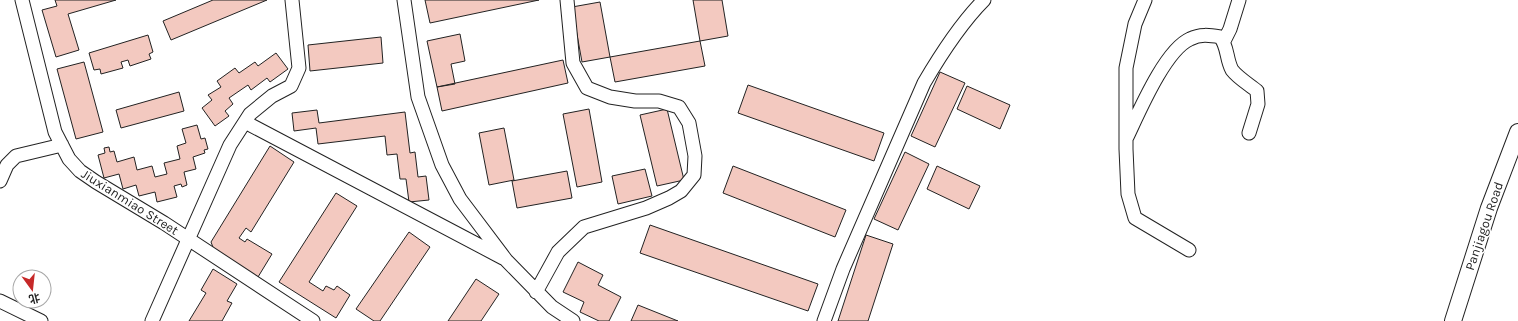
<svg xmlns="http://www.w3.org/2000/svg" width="1518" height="321" font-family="Karla,'Noto Sans SC',sans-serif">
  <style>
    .building { fill: #f3c9c0; stroke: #222 }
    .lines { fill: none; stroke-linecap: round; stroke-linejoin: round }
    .minor-casing { stroke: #222; stroke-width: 15 }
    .tertiary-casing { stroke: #222; stroke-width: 18 }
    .minor { stroke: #fff; stroke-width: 13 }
    .tertiary { stroke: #fff; stroke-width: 16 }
    .labels { text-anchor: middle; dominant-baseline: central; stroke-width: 3; stroke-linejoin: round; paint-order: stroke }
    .street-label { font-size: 13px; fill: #222; stroke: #fff }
  </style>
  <rect width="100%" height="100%" fill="#fff"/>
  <path class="building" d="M 55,0 L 116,0 L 68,14 L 79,50 L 56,57 L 42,10 L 57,6 Z
    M 213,0 L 267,0 L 171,40 L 163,21 Z
    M 425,0 L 539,0 L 430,23 Z
    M 693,0 L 722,0 L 728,36 L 700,41 Z
    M 600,2 L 610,57 L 582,62 L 572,7 Z
    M 460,34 L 465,61 L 451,64 L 455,84 L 437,87 L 427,41 Z
    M 148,35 L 153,52 L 149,54 L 151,59 L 130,66 L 128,60 L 121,62 L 123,68 L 101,74 L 100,69 L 94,70 L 89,53 Z
    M 381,37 L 383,63 L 310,71 L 308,45 Z
    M 700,41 L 705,66 L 615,82 L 610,57 Z
    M 276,53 L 288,69 L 270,82 L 267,78 L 251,90 L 248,85 L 229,98 L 233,104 L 225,111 L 229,116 L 215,126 L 202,108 L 212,100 L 208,95 L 221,87 L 217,81 L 235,68 L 239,73 L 255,62 L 258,66 Z
    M 563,60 L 568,83 L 442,111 L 437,87 Z
    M 84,62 L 103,132 L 76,139 L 57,69 Z
    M 940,72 L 965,83 L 935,147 L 911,136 Z
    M 748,85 L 884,133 L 874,161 L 738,113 Z
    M 967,86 L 1010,105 L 1000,129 L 957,109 Z
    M 179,92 L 184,111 L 121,128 L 116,110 Z
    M 589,109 L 602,182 L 577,187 L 563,114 Z
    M 667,109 L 684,180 L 657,186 L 640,115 Z
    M 317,110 L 319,123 L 405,112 L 410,153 L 415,152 L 418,177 L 426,176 L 429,200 L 409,202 L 406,179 L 400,179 L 397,154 L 387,155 L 385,136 L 318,144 L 316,128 L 294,131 L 292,113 Z
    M 197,125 L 201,139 L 205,138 L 208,149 L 204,150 L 205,153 L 193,157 L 196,169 L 184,172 L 187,185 L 182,187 L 181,184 L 174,186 L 177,197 L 157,202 L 155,192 L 139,196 L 136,185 L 123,189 L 119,174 L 104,178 L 98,155 L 105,153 L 104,148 L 109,147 L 110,152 L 114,151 L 117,162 L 134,157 L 137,170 L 152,166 L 155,177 L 167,174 L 164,163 L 180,159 L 177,146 L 186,143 L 182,129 Z
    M 504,128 L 514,180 L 489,185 L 479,133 Z
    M 270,146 L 294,162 L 251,232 L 246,228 L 239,238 L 245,242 L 247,239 L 272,254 L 258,277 L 214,250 L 211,242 Z
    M 905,152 L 929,164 L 898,230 L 874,219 Z
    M 733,166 L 846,210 L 835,237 L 723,193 Z
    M 937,166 L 980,186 L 969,209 L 927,189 Z
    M 645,169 L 652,196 L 618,204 L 612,176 Z
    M 567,171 L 572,198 L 517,208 L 512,181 Z
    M 336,193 L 357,206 L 309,282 L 323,291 L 326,286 L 334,290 L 337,286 L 350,295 L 336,318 L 279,282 Z
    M 650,225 L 818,284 L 808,311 L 640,253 Z
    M 409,232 L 430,247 L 380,321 L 374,321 L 356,309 Z
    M 866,235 L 893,244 L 868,321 L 838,321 Z
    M 578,262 L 603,275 L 598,285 L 621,297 L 609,321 L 599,321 L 580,312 L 584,302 L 563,292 Z
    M 213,269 L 237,284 L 227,301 L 232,303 L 222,321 L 189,321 L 206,293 L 201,290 Z
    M 476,279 L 499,294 L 481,321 L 448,321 Z
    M 638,305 L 678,321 L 631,321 Z"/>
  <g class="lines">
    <g class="minor-casing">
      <path id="minor" d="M 22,0 L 55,132 L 69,159 L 80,171 L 96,182 L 164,223 L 313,321
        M 404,0 L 418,97 L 442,165 L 460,199 L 506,260 L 552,307 L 573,321
        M 1145,0 L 1135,24 L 1126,68 L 1126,149 L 1128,194 L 1135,218 L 1189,250
        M 1224,41 L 1230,29 L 1239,0
        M 245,122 L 503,258
        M 1127,137 C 1139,112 1165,50 1190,39 C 1200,34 1209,35 1220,37 C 1228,46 1226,59 1232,70 C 1238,78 1250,85 1257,91 L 1258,104 L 1249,133
        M 0,181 L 7,165 L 16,156 L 62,145
        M 536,292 L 558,252 L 584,227 L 646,208 L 669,198 L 681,191 L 694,175 L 695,156 L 689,123 L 679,107 L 659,101 L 635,101 L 610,97 L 587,88 L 573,63 L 567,0
        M 0,301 L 41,321
        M 152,321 L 230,145 L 250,114 L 272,96 L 291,86 L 299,68 L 292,0
        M 824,321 L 843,269 L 924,83 C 941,54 960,24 984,0"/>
    </g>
    <g class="tertiary-casing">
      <path id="tertiary" d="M 1453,321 L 1489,208 L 1518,132"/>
    </g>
    <use href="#minor" class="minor"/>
    <use href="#tertiary" class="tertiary"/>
  </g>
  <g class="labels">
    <g class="street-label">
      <text transform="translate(130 202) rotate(32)">Jiuxianmiao Street</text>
      <text transform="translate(1484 226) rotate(-71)">Panjiagou Road</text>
    </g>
  </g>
  <g transform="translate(32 289) rotate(165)"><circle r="19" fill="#ffffff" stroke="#a7a7a7"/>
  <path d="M0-3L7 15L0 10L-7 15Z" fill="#c62828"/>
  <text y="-6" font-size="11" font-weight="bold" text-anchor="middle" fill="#222222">北</text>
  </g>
</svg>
